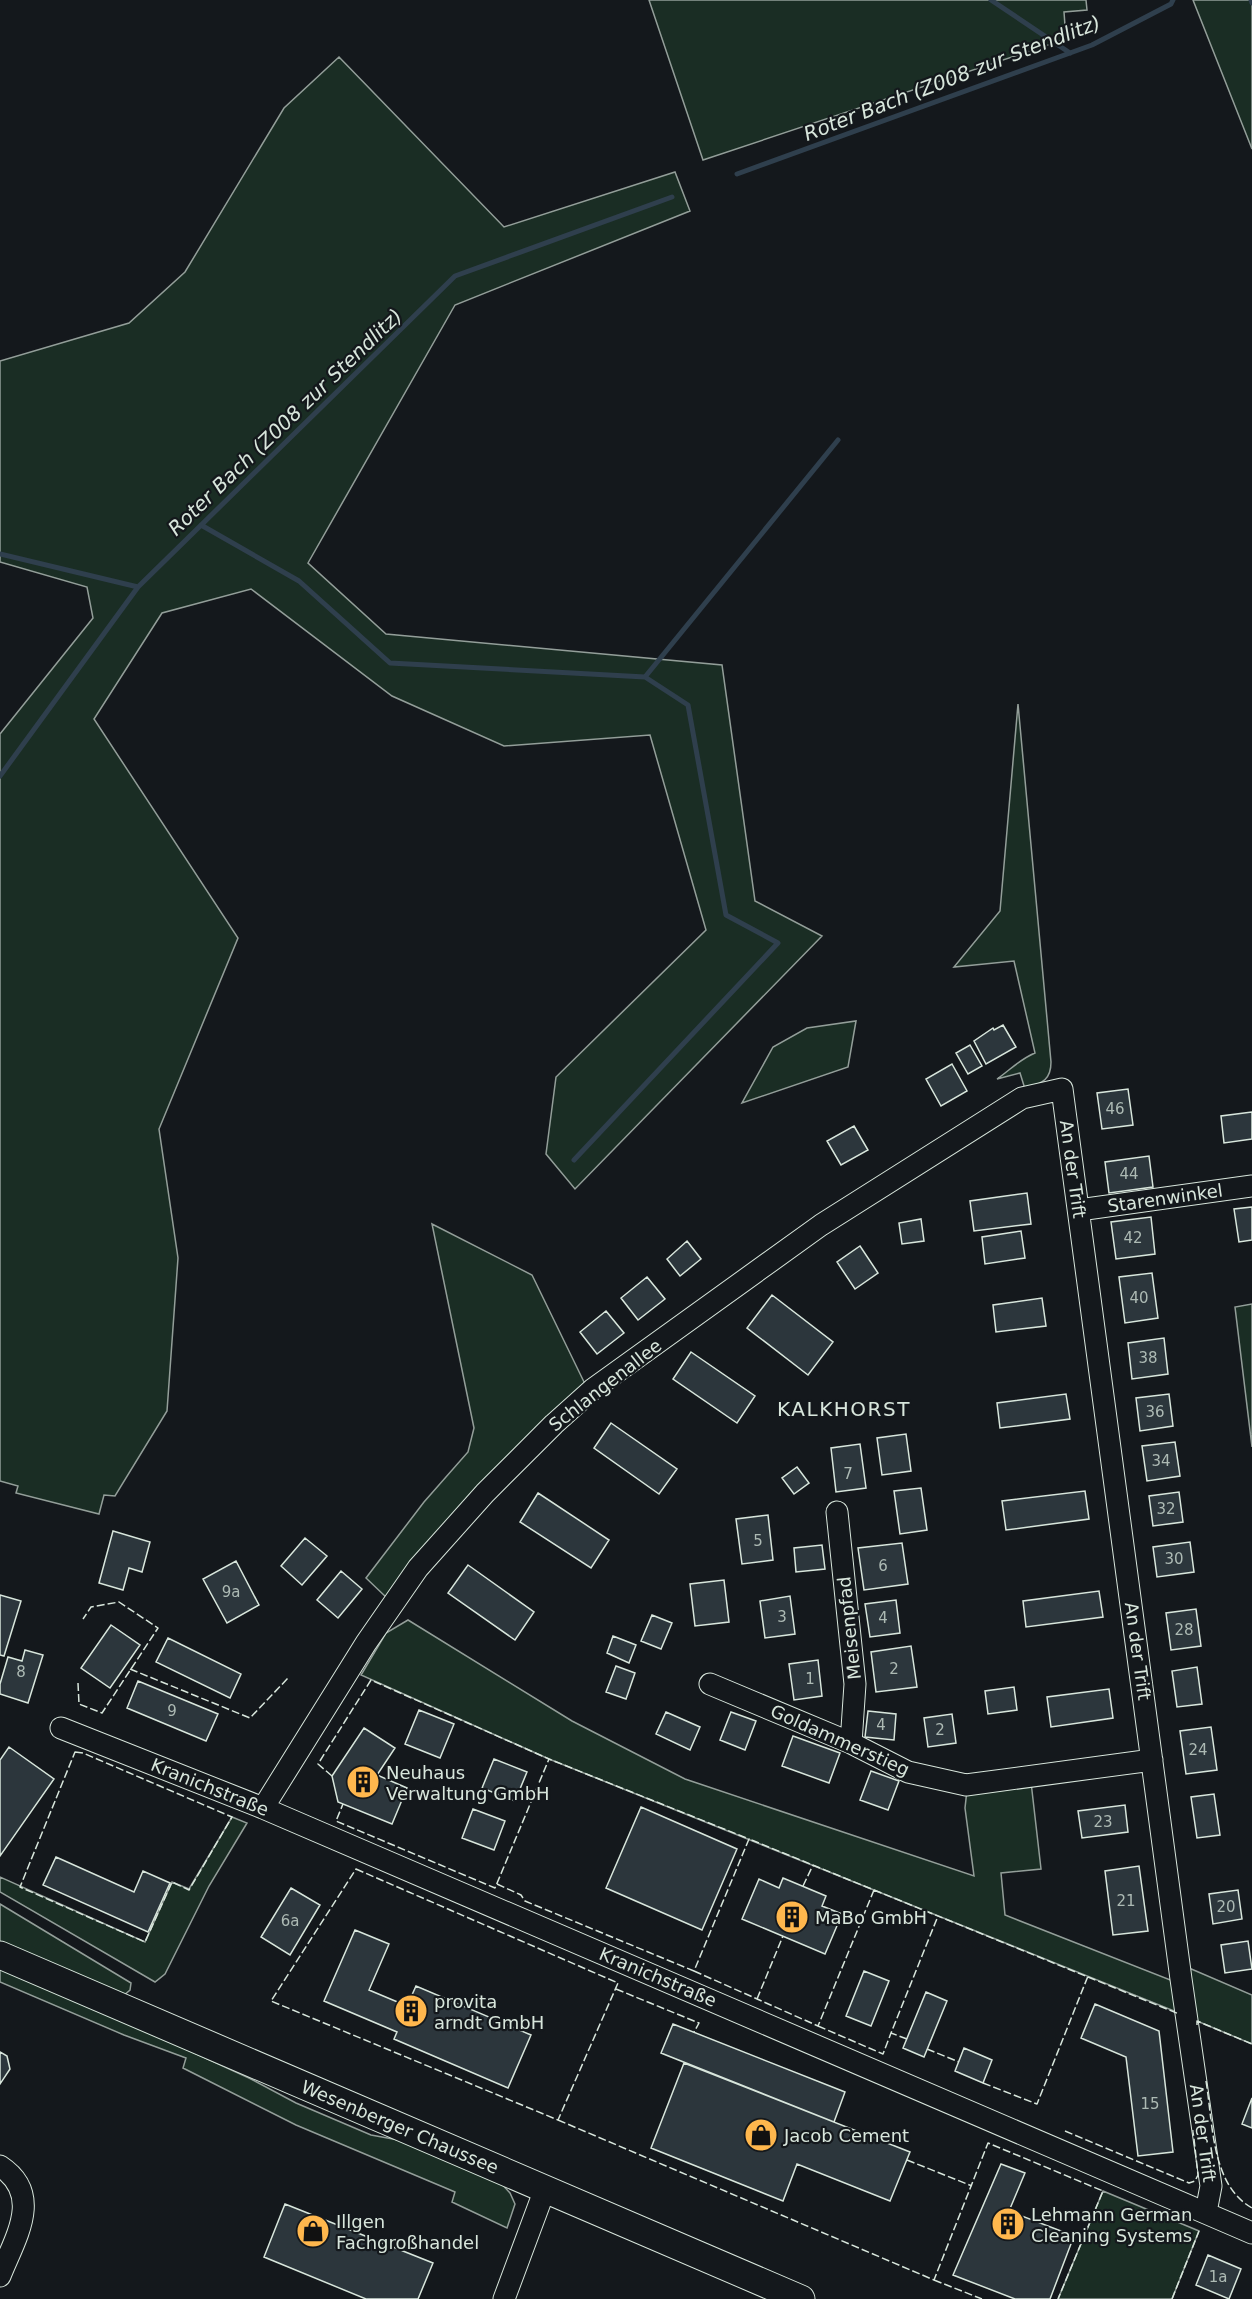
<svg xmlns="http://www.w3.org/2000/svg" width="1252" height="2299" font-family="'DejaVu Sans',sans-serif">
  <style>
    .green { fill: #1a2d24; stroke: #939e99; stroke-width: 1.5 }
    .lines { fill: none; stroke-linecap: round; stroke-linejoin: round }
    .stream { stroke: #2f3f4d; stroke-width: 5 }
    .building { fill: #2c363c; stroke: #d8e6dc; stroke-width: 1.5 }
    .minor-casing { stroke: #d8e6dc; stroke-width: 23 }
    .major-casing { stroke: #d8e6dc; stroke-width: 29 }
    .minor { stroke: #14181c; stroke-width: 21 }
    .major { stroke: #14181c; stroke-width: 27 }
    .fence { stroke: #d8e6dc; stroke-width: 1.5; stroke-dasharray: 8 3; stroke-linecap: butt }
    .labels { text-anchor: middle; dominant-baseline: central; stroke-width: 4.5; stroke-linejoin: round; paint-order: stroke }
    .number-label { font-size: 15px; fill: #adbab4 }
    .street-label { font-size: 18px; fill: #d8e6dc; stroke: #14181c }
    .poi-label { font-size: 18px; fill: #d8e6dc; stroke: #14181c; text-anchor: start }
    .water-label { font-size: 20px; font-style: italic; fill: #d8e6dc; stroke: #14181c }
    .neighbourhood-label { font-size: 20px; letter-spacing: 1.5px; fill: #d8e6dc; stroke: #14181c }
  </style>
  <rect width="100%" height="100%" fill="#14181c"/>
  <path class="green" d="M 649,0 L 1086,0 L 1087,10 L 1064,12 L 1066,39 L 703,160 Z
    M 1193,0 L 1252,0 L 1252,149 Z
    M 339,57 L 504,227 L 675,172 L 690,211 L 455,305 L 308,563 L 386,634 L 722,665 L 755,901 L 822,936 L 575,1189 L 546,1154 L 556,1077 L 706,930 L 650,735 L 504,746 L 392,696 L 251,589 L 162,613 L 94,719 L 238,938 L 159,1129 L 178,1258 L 167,1411 L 115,1496 L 104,1495 L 99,1514 L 16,1493 L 18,1486 L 0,1481 L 0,734 L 93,618 L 87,587 L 0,562 L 0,361 L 129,323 L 185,272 L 284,108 Z
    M 1018,704 L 1051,1062 C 1051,1081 1041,1083 1025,1089 L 1020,1073 L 997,1079 C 1010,1070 1020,1059 1035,1053 L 1014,961 L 954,967 L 1000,911 Z
    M 856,1021 L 848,1067 L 742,1103 L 773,1047 L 807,1028 Z
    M 432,1224 L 532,1275 L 586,1386 L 388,1599 L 366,1578 L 424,1502 L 468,1452 L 474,1428 Z
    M 1252,1304 L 1252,1447 L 1235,1307 Z
    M 408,1620 L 572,1721 L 685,1779 L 974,1876 L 965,1808 L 967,1790 L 1031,1782 L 1041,1869 L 1001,1873 L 1005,1915 L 1173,1981 L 1179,2013 L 549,1759 L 361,1675 L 386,1633 Z
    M 232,1817 L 247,1823 L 209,1886 L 165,1974 L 155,1982 L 0,1892 L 0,1877 L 145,1942 L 172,1882 L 189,1889 Z
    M 0,1904 L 131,1983 L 130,1990 L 123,1996 L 0,1943 Z
    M 0,1968 L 131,2024 L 249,2078 L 296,2103 L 371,2135 L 404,2141 L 499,2181 L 510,2193 L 515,2204 L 507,2228 L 452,2202 L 455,2192 L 296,2125 L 183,2068 L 186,2058 L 124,2035 L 0,1982 Z
    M 1189,1968 L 1252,1995 L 1252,2044 L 1197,2021 Z
    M 1103,2191 L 1199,2231 L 1172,2299 L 1058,2299 Z"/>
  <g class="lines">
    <path class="stream" d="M 991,0 L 1070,53
      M 1251,0 L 1252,3
      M 737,174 L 1092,45 L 1171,4 L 1173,0
      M 201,525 L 299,581 L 390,663 L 645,677 L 838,440
      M 0,554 L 138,587
      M 0,776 L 138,587 L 455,276 L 672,197
      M 574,1160 L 778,943 L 726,915 L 688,705 L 645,677"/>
  </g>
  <path class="building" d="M 1003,1025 L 1016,1047 L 986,1064 L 974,1041 L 993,1028 L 994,1030 Z
    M 970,1045 L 982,1066 L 968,1074 L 956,1053 Z
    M 952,1064 L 967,1091 L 941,1106 L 926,1079 Z
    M 1128,1089 L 1133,1125 L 1102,1129 L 1097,1093 Z
    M 1252,1112 L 1252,1139 L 1224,1143 L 1221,1116 Z
    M 854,1126 L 868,1150 L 841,1165 L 827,1141 Z
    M 1149,1156 L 1153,1187 L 1109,1193 L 1105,1162 Z
    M 1027,1193 L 1031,1224 L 974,1231 L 970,1201 Z
    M 1252,1207 L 1252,1240 L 1239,1242 L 1234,1209 Z
    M 1151,1217 L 1155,1254 L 1116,1259 L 1111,1222 Z
    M 921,1219 L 924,1241 L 902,1244 L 899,1223 Z
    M 1021,1231 L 1025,1258 L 985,1264 L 982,1237 Z
    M 687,1241 L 701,1259 L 680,1276 L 667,1259 Z
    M 860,1246 L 878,1273 L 855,1289 L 837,1262 Z
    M 1152,1273 L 1158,1318 L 1125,1323 L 1119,1277 Z
    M 647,1277 L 665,1299 L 638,1320 L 621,1298 Z
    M 772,1295 L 833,1342 L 808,1375 L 747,1328 Z
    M 1042,1298 L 1046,1326 L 996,1332 L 993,1305 Z
    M 606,1311 L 624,1333 L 597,1354 L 580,1332 Z
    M 1164,1338 L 1168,1374 L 1132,1379 L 1128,1343 Z
    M 691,1352 L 755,1396 L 737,1423 L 673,1379 Z
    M 1066,1394 L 1070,1419 L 1000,1428 L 997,1403 Z
    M 1169,1394 L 1173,1426 L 1140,1431 L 1136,1398 Z
    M 611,1423 L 677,1469 L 659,1494 L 594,1448 Z
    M 906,1434 L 911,1471 L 882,1475 L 877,1438 Z
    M 1175,1442 L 1180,1476 L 1147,1481 L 1142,1446 Z
    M 860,1444 L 866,1488 L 836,1492 L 831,1448 Z
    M 797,1467 L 809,1483 L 794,1494 L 782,1478 Z
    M 921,1488 L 927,1530 L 900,1534 L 894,1491 Z
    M 1085,1491 L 1089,1519 L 1006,1530 L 1002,1501 Z
    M 1179,1492 L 1183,1522 L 1153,1526 L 1149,1496 Z
    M 538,1493 L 609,1540 L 591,1568 L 520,1522 Z
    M 768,1515 L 773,1560 L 742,1564 L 736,1519 Z
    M 113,1531 L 150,1542 L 142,1572 L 129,1568 L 123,1590 L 99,1583 Z
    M 305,1538 L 327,1556 L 302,1585 L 281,1566 Z
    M 1190,1542 L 1194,1572 L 1157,1577 L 1153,1547 Z
    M 902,1543 L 908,1584 L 864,1590 L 858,1548 Z
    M 822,1545 L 825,1569 L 796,1572 L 794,1548 Z
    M 236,1561 L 259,1605 L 227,1623 L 203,1579 Z
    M 468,1565 L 534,1612 L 515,1640 L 448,1593 Z
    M 341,1571 L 362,1589 L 338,1618 L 317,1600 Z
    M 724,1580 L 729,1622 L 695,1626 L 690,1584 Z
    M 1099,1591 L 1103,1617 L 1026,1627 L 1023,1601 Z
    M 0,1595 L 21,1601 L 4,1656 L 0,1655 Z
    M 790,1596 L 795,1634 L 765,1638 L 760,1601 Z
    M 896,1600 L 900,1633 L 870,1637 L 865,1604 Z
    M 1196,1609 L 1201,1646 L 1171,1650 L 1166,1613 Z
    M 652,1615 L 672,1623 L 661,1649 L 641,1641 Z
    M 111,1625 L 140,1645 L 110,1688 L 81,1668 Z
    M 613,1636 L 636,1645 L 629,1663 L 607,1653 Z
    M 168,1638 L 241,1674 L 230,1698 L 156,1662 Z
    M 911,1646 L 917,1687 L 876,1692 L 871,1652 Z
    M 25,1650 L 43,1655 L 28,1703 L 0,1694 L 0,1684 L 8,1657 L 22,1661 Z
    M 818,1660 L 822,1696 L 794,1700 L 789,1664 Z
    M 616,1666 L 635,1673 L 626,1699 L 606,1692 Z
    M 1197,1667 L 1202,1704 L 1177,1707 L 1172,1671 Z
    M 138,1681 L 218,1714 L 206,1741 L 127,1708 Z
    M 1014,1687 L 1017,1710 L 988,1714 L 985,1691 Z
    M 1109,1689 L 1113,1718 L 1051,1727 L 1047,1697 Z
    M 419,1710 L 454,1724 L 440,1758 L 405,1744 Z
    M 868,1711 L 896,1714 L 894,1740 L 865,1737 Z
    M 666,1712 L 700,1727 L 690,1750 L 656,1734 Z
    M 731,1712 L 756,1721 L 745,1750 L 720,1740 Z
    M 952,1714 L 956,1743 L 928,1747 L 924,1718 Z
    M 1211,1727 L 1217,1770 L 1186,1774 L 1180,1731 Z
    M 364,1728 L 395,1748 L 377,1775 L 407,1788 L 392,1824 L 338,1802 L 332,1776 Z
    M 793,1736 L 840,1753 L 829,1783 L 782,1766 Z
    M 9,1747 L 54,1779 L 0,1856 L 0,1760 Z
    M 494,1759 L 527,1772 L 515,1801 L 482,1788 Z
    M 871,1771 L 899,1781 L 888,1810 L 860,1800 Z
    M 1214,1794 L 1220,1835 L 1197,1838 L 1191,1797 Z
    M 1125,1805 L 1128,1832 L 1082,1838 L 1078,1811 Z
    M 641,1807 L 737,1849 L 702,1930 L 606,1888 Z
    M 473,1809 L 505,1821 L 494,1850 L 462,1838 Z
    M 56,1857 L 134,1892 L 143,1871 L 170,1883 L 148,1932 L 43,1885 Z
    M 1139,1866 L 1148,1931 L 1113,1935 L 1105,1871 Z
    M 783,1878 L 826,1896 L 822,1906 L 842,1914 L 825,1954 L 742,1919 L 759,1879 L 779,1888 Z
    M 291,1888 L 320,1905 L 290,1955 L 261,1937 Z
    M 1238,1890 L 1242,1919 L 1213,1924 L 1209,1894 Z
    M 355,1930 L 389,1944 L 369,1990 L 407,2006 L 416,1986 L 531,2035 L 508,2088 L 394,2039 L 397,2032 L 324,2001 Z
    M 1248,1941 L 1252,1969 L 1225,1973 L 1221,1945 Z
    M 864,1971 L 889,1981 L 871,2026 L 846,2016 Z
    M 926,1992 L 947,2001 L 924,2057 L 903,2048 Z
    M 1095,2004 L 1159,2031 L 1173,2152 L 1138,2156 L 1126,2057 L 1081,2038 Z
    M 673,2024 L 845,2092 L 834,2122 L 661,2053 Z
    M 964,2048 L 992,2060 L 983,2083 L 955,2071 Z
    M 0,2052 L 7,2056 L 10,2069 L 0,2084 Z
    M 684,2063 L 910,2152 L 890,2201 L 797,2164 L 783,2201 L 651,2148 Z
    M 1252,2098 L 1252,2128 L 1242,2124 Z
    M 1001,2164 L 1025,2173 L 1009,2211 L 1074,2236 L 1050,2299 L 1015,2299 L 953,2275 Z
    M 285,2204 L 433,2263 L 418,2299 L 366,2299 L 264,2257 Z
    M 1208,2255 L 1241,2269 L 1229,2299 L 1196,2285 Z"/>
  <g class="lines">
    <g class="minor-casing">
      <path id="minor" d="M 1079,1210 L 1252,1186
        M 837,1512 L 855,1684 L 851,1743
        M 710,1684 L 851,1743 L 908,1772 L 966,1785 L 1152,1760
        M 61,1728 L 263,1808 L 1252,2233
        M 263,1808 L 366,1643 L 418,1568 L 485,1493 L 554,1424 L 593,1389 L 821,1225 L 1022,1098 L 1062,1089 L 1181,1979 L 1211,2186 L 1206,2212
        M 0,2166 C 44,2195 15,2238 0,2276
        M 504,2299 L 545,2189"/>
    </g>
    <g class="major-casing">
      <path id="major" d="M 0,1955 L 801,2299"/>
    </g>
    <use href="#minor" class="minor"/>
    <use href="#major" class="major"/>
    <path class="fence" d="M 130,1669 L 250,1718 L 289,1677
      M 78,1683 L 79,1704 L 102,1713 L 158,1628 L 119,1602 L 91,1607 L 83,1619
      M 75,1752 L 83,1753 L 232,1817 L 189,1890 L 172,1882 L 145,1942 L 20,1887 Z
      M 332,1776 L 318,1764 L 371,1680 L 549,1759 L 495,1888 L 336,1821 L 343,1804
      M 356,1869 L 618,1983 L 558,2120 L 271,2001 Z
      M 497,1884 L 521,1895 L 525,1901 L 694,1971 L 749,1839 L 549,1759
      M 803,1886 L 813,1865
      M 874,1890 L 1179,2014
      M 694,1971 L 818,2026 L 874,1890 L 749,1839
      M 616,1989 L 699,2023 L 694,2032
      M 757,1999 L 783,1936
      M 1197,2025 L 1197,2021 L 1252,2044
      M 818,2026 L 883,2054 L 891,2033
      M 907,2039 L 891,2033 L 938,1916
      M 927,2049 L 959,2062
      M 1206,2081 C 1213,2123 1211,2185 1252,2208
      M 983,2083 L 1037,2104 L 1088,1976
      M 558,2120 L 934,2280 L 988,2143 L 1103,2191 L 1058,2299
      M 1065,2131 L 1189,2183 L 1195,2181 L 1198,2175 L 1193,2130
      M 907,2160 L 972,2186
      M 934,2280 L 982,2299
      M 1172,2299 L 1199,2231"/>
  </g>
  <defs>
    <g id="building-disc" transform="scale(1.725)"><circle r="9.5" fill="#ffb74d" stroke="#14181c"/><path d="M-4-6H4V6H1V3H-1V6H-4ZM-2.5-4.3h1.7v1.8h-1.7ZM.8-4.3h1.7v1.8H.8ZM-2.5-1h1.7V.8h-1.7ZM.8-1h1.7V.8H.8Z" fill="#111"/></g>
    <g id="shop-disc" transform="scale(1.725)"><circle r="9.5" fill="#ffb74d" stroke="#14181c"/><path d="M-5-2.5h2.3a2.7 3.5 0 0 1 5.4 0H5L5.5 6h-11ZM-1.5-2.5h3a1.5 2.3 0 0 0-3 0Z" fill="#111"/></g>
  </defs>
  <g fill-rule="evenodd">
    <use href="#building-disc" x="363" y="1782"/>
    <use href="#building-disc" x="792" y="1917"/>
    <use href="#building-disc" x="411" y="2011"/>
    <use href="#shop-disc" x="761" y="2135"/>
    <use href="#building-disc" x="1008" y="2224"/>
    <use href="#shop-disc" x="313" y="2231"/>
  </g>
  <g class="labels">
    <g class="number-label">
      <text x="1115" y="1109">46</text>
      <text x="1129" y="1174">44</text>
      <text x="1133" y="1238">42</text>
      <text x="1139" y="1298">40</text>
      <text x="1148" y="1358">38</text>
      <text x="1155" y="1412">36</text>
      <text x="1161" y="1461">34</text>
      <text x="848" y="1474">7</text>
      <text x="1166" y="1509">32</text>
      <text x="758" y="1541">5</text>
      <text x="1174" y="1559">30</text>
      <text x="883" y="1566">6</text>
      <text x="231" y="1592">9a</text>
      <text x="782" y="1617">3</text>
      <text x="883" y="1618">4</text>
      <text x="1184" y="1630">28</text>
      <text x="894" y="1669">2</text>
      <text x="21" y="1672">8</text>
      <text x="810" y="1679">1</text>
      <text x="172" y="1711">9</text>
      <text x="881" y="1725">4</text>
      <text x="940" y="1730">2</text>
      <text x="1198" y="1750">24</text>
      <text x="1103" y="1822">23</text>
      <text x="1126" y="1901">21</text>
      <text x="1226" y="1907">20</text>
      <text x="290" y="1921">6a</text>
      <text x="1150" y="2104">15</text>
      <text x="1218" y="2277">1a</text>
    </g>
    <g class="street-label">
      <text transform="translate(1073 1169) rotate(82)">An der Trift</text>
      <text transform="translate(1165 1198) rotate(-8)">Starenwinkel</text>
      <text transform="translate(605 1385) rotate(-38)">Schlangenallee</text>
      <text transform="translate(849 1628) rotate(-96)">Meisenpfad</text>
      <text transform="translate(1138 1651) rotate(82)">An der Trift</text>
      <text transform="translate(840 1740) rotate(24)">Goldammerstieg</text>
      <text transform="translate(210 1787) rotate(22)">Kranichstraße</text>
      <text transform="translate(658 1977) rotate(23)">Kranichstraße</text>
      <text transform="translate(400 2127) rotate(23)">Wesenberger Chaussee</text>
      <text transform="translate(1203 2133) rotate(82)">An der Trift</text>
    </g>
    <g class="poi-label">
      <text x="386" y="1772">Neuhaus<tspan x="386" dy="21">Verwaltung GmbH</tspan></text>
      <text x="815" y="1917">MaBo GmbH</text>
      <text x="434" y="2001">provita<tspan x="434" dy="21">arndt GmbH</tspan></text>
      <text x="784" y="2135">Jacob Cement</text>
      <text x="1031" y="2214">Lehmann German<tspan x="1031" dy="21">Cleaning Systems</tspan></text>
      <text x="336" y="2221">Illgen<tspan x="336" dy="21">Fachgroßhandel</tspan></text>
    </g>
    <g class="water-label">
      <text transform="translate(952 78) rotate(-21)">Roter Bach (Z008 zur Stendlitz)</text>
      <text transform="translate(285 422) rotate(-44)">Roter Bach (Z008 zur Stendlitz)</text>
    </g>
    <g class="neighbourhood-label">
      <text x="844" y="1409">KALKHORST</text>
    </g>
  </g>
</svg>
